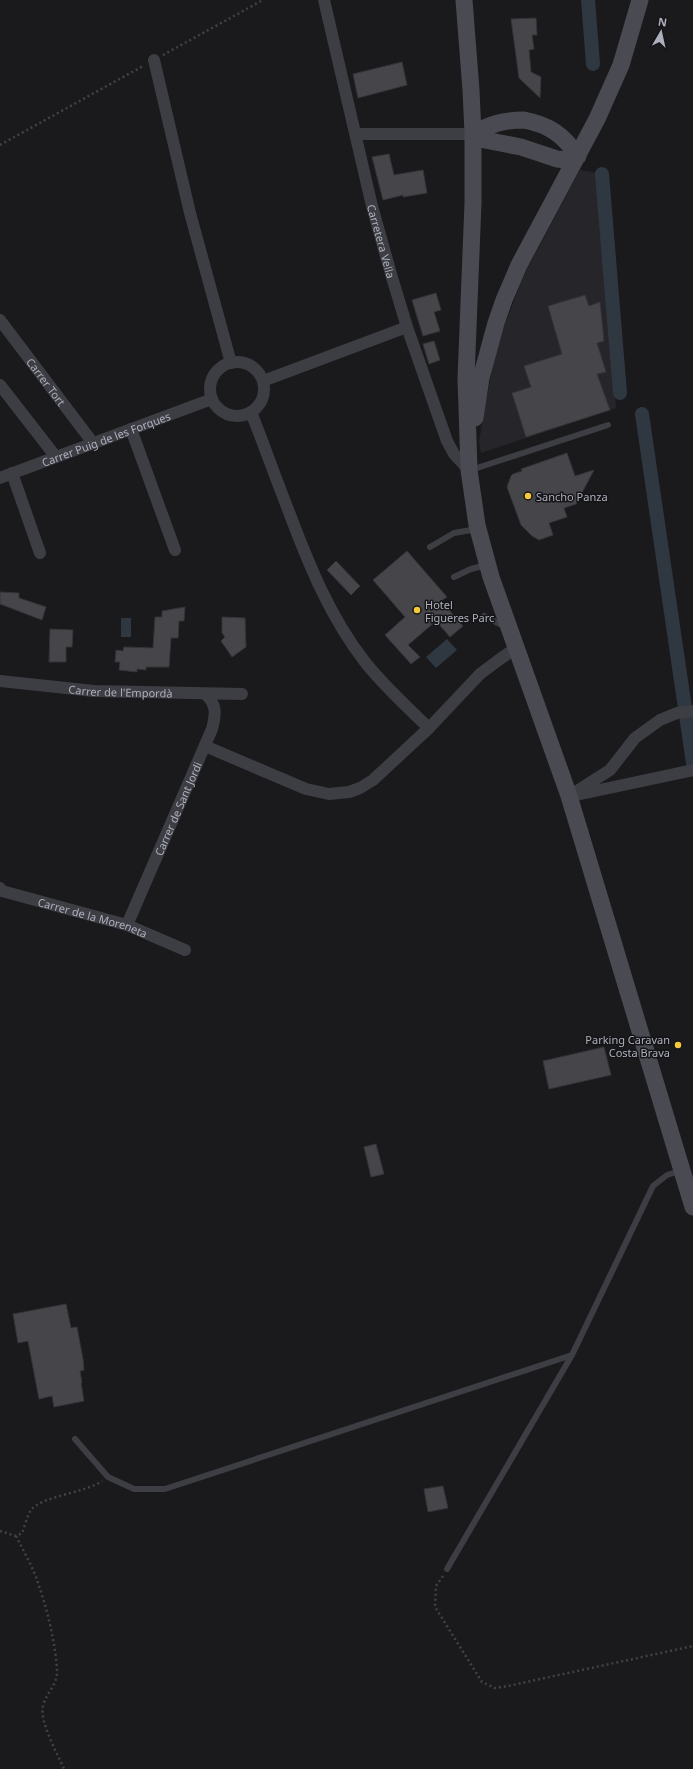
<svg xmlns="http://www.w3.org/2000/svg" width="693" height="1769" font-family="'Noto Sans',sans-serif">
  <style>
    .built { fill: #26262a }
    .water { fill: #2f3841 }
    .lines { fill: none; stroke-linecap: round; stroke-linejoin: round }
    .canal { stroke: #2f3841; stroke-width: 14 }
    .building { fill: #45454a; stroke: #353439 }
    .path { stroke: #414249; stroke-width: 2.5; stroke-dasharray: 2 3; stroke-linecap: butt }
    .service { stroke: #3d3d44; stroke-width: 6 }
    .minor { stroke: #3d3d44; stroke-width: 12 }
    .secondary { stroke: #494a52; stroke-width: 17 }
    .poi-dot { fill: #f5c93a; stroke: #151518; stroke-width: 1.5 }
    .labels { text-anchor: middle; dominant-baseline: central; stroke-width: 3; stroke-linejoin: round; paint-order: stroke }
    .street-label { font-size: 11px; fill: #adb0bc; stroke: #151518 }
    .poi-label { font-size: 11px; fill: #adb0bc; stroke: #151518; text-anchor: start }
  </style>
  <rect width="100%" height="100%" fill="#1a1a1d"/>
  <path class="built" d="M 580,170 L 597,173 L 616,408 L 481,453 L 479,442 L 485,406 L 497,345 L 524,275 Z"/>
  <path class="water" d="M 121,618 L 131,618 L 131,637 L 121,637 Z
    M 447,639 L 457,650 L 436,668 L 426,657 Z"/>
  <g class="lines">
    <path class="canal" d="M 588,0 L 593,64
      M 602,174 L 620,393
      M 642,414 L 693,763"/>
  </g>
  <path class="building" d="M 536,18 L 537,35 L 532,35 L 534,49 L 529,50 L 531,72 L 541,77 L 540,98 L 519,78 L 511,19 Z
    M 402,62 L 407,85 L 358,98 L 353,74 Z
    M 389,154 L 394,175 L 423,170 L 427,193 L 403,197 L 403,195 L 383,200 L 372,157 Z
    M 436,293 L 441,310 L 434,312 L 440,331 L 423,336 L 412,300 Z
    M 585,295 L 589,306 L 600,302 L 604,341 L 597,343 L 606,372 L 597,374 L 610,410 L 526,437 L 512,393 L 531,387 L 524,366 L 562,354 L 548,306 Z
    M 434,341 L 440,360 L 429,364 L 423,344 Z
    M 567,453 L 575,476 L 594,470 L 576,504 L 564,508 L 567,517 L 549,523 L 553,535 L 539,540 L 532,536 L 521,525 L 507,487 L 511,476 L 513,474 L 522,471 L 521,469 Z
    M 407,551 L 447,597 L 441,601 L 463,626 L 450,637 L 436,621 L 408,645 L 420,657 L 411,664 L 385,635 L 405,617 L 373,580 Z
    M 336,561 L 360,586 L 351,595 L 327,570 Z
    M 0,592 L 19,593 L 19,598 L 46,607 L 42,620 L 0,604 Z
    M 185,607 L 184,621 L 179,621 L 178,638 L 171,638 L 169,667 L 146,667 L 146,670 L 137,669 L 137,672 L 119,670 L 120,662 L 115,662 L 116,650 L 123,651 L 124,647 L 153,648 L 155,617 L 162,617 L 162,611 Z
    M 222,617 L 245,618 L 246,647 L 232,657 L 221,641 L 225,637 L 222,633 Z
    M 50,629 L 73,630 L 72,647 L 66,647 L 66,662 L 49,662 Z
    M 604,1047 L 611,1075 L 549,1089 L 543,1061 Z
    M 376,1144 L 384,1174 L 371,1177 L 364,1147 Z
    M 66,1304 L 71,1328 L 77,1327 L 83,1359 L 84,1370 L 80,1371 L 82,1383 L 81,1383 L 84,1401 L 54,1407 L 52,1396 L 39,1399 L 28,1341 L 18,1343 L 13,1314 Z
    M 443,1486 L 448,1508 L 428,1512 L 424,1489 Z"/>
  <g class="lines">
    <path class="path" d="M 163,55 L 263,0
      M 0,145 L 143,66
      M 0,1531 L 16,1536 L 22,1533 C 25,1526 27,1516 31,1510 C 42,1496 85,1493 102,1481
      M 16,1536 C 24,1552 34,1569 39,1586 C 48,1612 55,1642 57,1669 C 58,1686 46,1692 43,1706 C 39,1721 58,1755 64,1769
      M 443,1576 L 436,1586 L 435,1607 L 482,1682 L 495,1688 L 508,1686 L 693,1646"/>
    <path class="service" d="M 471,470 L 608,425
      M 430,547 L 454,533 L 477,529
      M 454,577 L 471,569 L 486,565
      M 484,616 L 504,626
      M 75,1439 L 108,1477 L 134,1489 L 165,1489 L 572,1355
      M 447,1569 L 572,1355 L 653,1186 L 667,1175 L 680,1171"/>
    <g class="minor">
      <path id="s1" d="M 324,0 L 372,206 L 391,274 L 407,327 L 447,441 L 454,454 L 469,470"/>
      <path d="M 154,60 L 190,213 L 231,363"/>
      <path d="M 356,134 L 473,134"/>
      <path id="s2" d="M 0,320 L 93,443"/>
      <circle cx="237" cy="389" r="27"/>
      <path d="M 263,381 L 407,327"/>
      <path d="M 0,385 L 56,457"/>
      <path d="M 251,412 C 264,445 276,479 289,512 C 309,565 330,617 365,662 C 384,686 407,707 429,728"/>
      <path d="M 131,429 L 175,550"/>
      <path d="M 12,473 L 40,553"/>
      <path id="s3" d="M 0,478 L 212,399"/>
      <path id="s4" d="M 0,681 L 94,691 L 242,694"/>
      <path d="M 205,746 L 306,789 L 329,794 L 349,792 L 360,788 L 373,780 L 429,728 L 480,674 L 500,659 L 516,648"/>
      <path d="M 576,795 L 693,770"/>
      <path d="M 569,796 L 610,770 L 635,738 L 660,720 L 677,713 L 693,711"/>
      <path id="s5" d="M 0,888 L 2,891 L 127,925 L 185,950"/>
      <path id="s6" d="M 127,925 L 212,729 C 216,714 217,704 205,694"/>
    </g>
    <path class="secondary" d="M 464,0 L 471,90 L 473,134 L 473,203 L 466,378 L 469,470 L 477,525 L 491,577 L 569,796 L 693,1207
      M 524,120 C 550,125 563,135 578,156 L 569,160 L 557,159 L 521,147 L 485,140 L 473,134 C 490,124 504,120 524,120 Z
      M 475,418 L 481,378 L 496,323 L 504,300 L 519,265 L 597,119 L 621,65 L 640,0"/>
  </g>
  <g class="poi-dot">
    <circle cx="528" cy="496" r="4"/>
    <circle cx="417" cy="610" r="4"/>
    <circle cx="678" cy="1045" r="4"/>
  </g>
  <g class="labels">
    <g class="street-label">
      <text stroke="none"><textPath href="#s1" startOffset="248">Carretera Vella</textPath></text>
      <text stroke="none"><textPath href="#s2" startOffset="77">Carrer Tort</textPath></text>
      <text stroke="none"><textPath href="#s3" startOffset="113">Carrer Puig de les Forques</textPath></text>
      <text stroke="none"><textPath href="#s4" startOffset="121">Carrer de l'Empordà</textPath></text>
      <text stroke="none"><textPath href="#s6" startOffset="127">Carrer de Sant Jordi</textPath></text>
      <text stroke="none"><textPath href="#s5" startOffset="98">Carrer de la Moreneta</textPath></text>
    </g>
    <g class="poi-label">
      <text x="536" y="496">Sancho Panza</text>
      <text x="425" y="604">Hotel<tspan x="425" dy="13">Figueres Parc</tspan></text>
      <text x="670" y="1039" text-anchor="end">Parking Caravan<tspan x="670" dy="13">Costa Brava</tspan></text>
    </g>
  </g>
  <g transform="translate(661 32) rotate(9)" stroke="#151518" stroke-width="3" paint-order="stroke">
  <path d="M0-3L7 15L0 10L-7 15Z" fill="#adb0bc"/>
  <text y="-6" font-size="11" font-weight="bold" text-anchor="middle" fill="#adb0bc">N</text>
  </g>
</svg>
